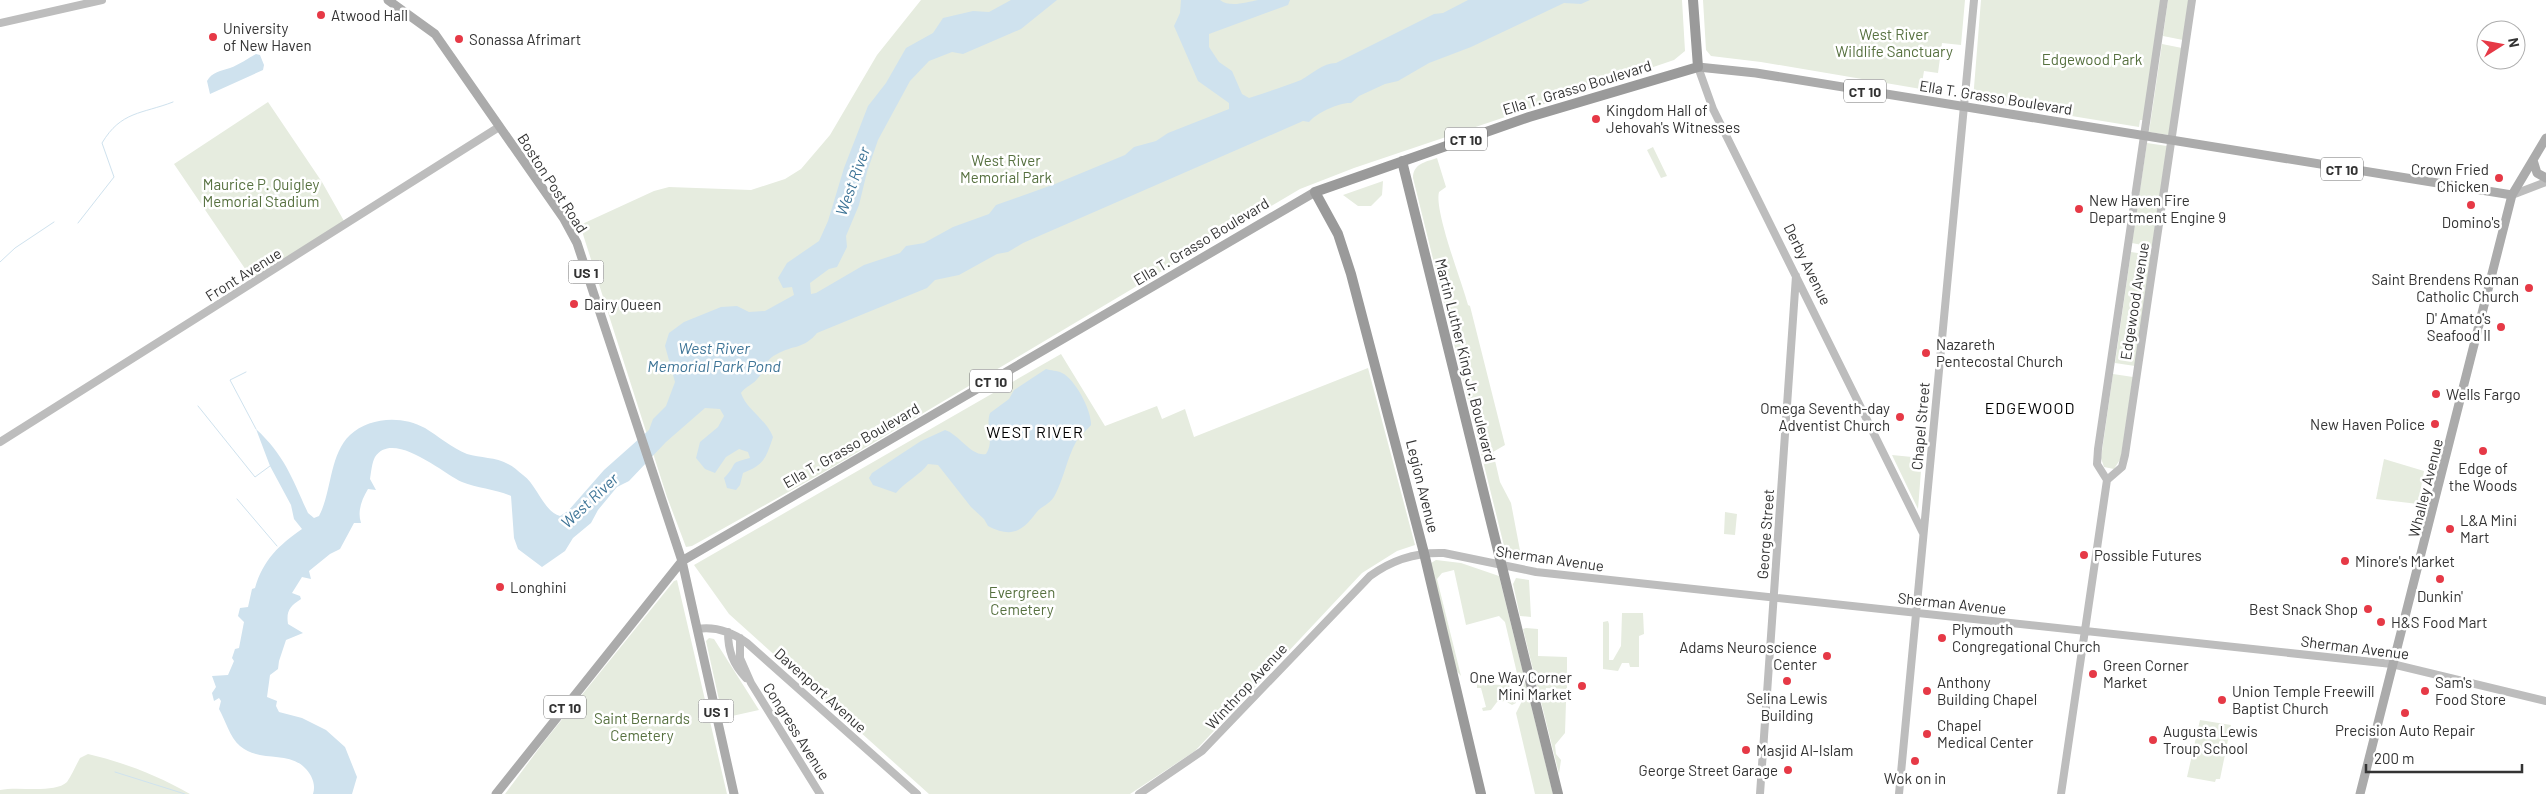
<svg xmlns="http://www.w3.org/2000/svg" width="2546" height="794" font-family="Barlow,sans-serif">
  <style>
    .green { fill: #e6ecdf }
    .water { fill: #cfe2ee }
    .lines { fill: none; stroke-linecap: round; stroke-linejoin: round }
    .stream { stroke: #cfe2ee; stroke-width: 1 }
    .secondary { stroke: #bdbdbd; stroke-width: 8 }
    .primary { stroke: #ababab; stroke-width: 9 }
    .highway { stroke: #9a9a9a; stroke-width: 10 }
    .poi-dot { fill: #e63946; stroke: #fff; stroke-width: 2 }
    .labels { text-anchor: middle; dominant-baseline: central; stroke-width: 5; stroke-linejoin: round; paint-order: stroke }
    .shield { fill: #fff; stroke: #707070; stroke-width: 1 }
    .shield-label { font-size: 14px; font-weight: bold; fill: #333 }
    .poi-label { font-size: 15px; fill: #333; stroke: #fff; text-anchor: start }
    .park-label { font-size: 15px; fill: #56703f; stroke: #fff }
    .street-label { font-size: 15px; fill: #333; stroke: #fff }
    .water-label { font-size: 16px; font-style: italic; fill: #3f7597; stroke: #fff }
    .neighbourhood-label { font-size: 16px; letter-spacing: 1px; fill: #000; stroke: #fff }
  </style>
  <rect width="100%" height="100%" fill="#fff"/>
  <path class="green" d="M 921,0 L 1682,0 L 1685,51 L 1674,60 L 1354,168 L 1300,189 L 831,468 L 692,546 L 686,547 L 667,497 L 580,225 L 654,191 L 669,187 L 751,190 L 785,179 L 801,169 L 830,135 L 877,55 Z
    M 1703,0 L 1965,0 L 1961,45 L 1942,43 L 1938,73 L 1924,71 L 1921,89 L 1761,62 L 1711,56 L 1706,50 Z
    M 1981,0 L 2161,0 L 2143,120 L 2140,120 L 2139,127 L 1973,100 Z
    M 2168,0 L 2189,0 L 2183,40 L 2163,36 Z
    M 2162,44 L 2182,48 L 2169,135 L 2149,132 Z
    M 268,102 L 322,182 L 344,221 L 252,279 L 174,164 Z
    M 2147,143 L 2167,146 L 2152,247 L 2132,243 Z
    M 1653,147 L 1667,176 L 1661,178 L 1647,150 Z
    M 1437,158 L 1446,187 L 1439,192 C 1434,211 1462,282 1468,305 L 1470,306 L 1505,445 L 1493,452 L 1500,482 L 1511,503 L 1522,561 L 1507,558 L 1413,178 C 1413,164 1425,162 1437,158 Z
    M 1383,181 L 1382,195 L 1371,206 L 1358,206 L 1343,195 Z
    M 2131,252 L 2151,255 L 2135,366 L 2115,363 Z
    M 1061,354 L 1105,426 L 1157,406 L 1162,419 L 1185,409 L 1194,437 L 1368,368 L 1415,545 L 1397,551 L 1362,573 L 1195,751 L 1130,794 L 929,794 L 729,614 L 694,565 Z
    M 2113,374 L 2133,377 L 2121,458 L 2114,469 L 2104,467 L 2101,458 Z
    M 1892,455 L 1922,458 L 1918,509 Z
    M 2384,459 L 2424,471 L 2418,504 L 2376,499 Z
    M 1725,512 L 1737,514 L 1735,535 L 1724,534 Z
    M 1436,560 L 1461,563 L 1499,576 L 1553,794 L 1535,794 L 1516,713 L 1523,699 L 1505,622 L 1499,616 L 1466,625 L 1454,570 L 1442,573 L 1437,579 L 1461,676 L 1456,670 L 1431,563 Z
    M 1516,578 L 1529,580 L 1531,617 L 1520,616 L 1513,584 Z
    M 677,580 L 727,794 L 505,794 L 543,743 L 674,581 Z
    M 1622,613 L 1643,613 L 1644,634 L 1639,636 L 1639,667 L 1630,667 L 1629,663 L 1622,663 L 1618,671 L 1603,669 L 1603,622 L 1608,621 L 1609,624 L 1609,660 L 1613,660 L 1621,646 Z
    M 1526,628 L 1538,629 L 1538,656 L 1567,657 L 1567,689 L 1546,688 L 1544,699 L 1566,702 L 1565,733 L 1555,745 L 1556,754 L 1561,760 L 1559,774 L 1523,629 Z
    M 709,638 L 714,639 L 759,710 L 723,718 L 706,641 Z
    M 1477,679 L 1477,684 L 1505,685 L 1507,681 L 1512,682 L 1509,684 L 1511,693 L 1515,693 L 1516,703 L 1512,705 L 1505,701 L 1497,702 L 1491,710 L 1483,711 L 1482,708 L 1486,707 L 1481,688 L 1477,688 Z
    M 2200,720 L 2231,725 L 2220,779 L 2216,779 L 2215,782 L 2187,777 Z
    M 88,754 C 123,762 159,776 190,794 L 0,794 L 0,790 C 19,786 54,794 67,782 C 72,775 76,765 80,758 Z"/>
  <path class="water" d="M 1011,0 L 1057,0 L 1021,29 L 963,54 L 952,52 L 929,61 L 910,81 L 878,140 L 867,172 L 859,205 L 846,236 L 847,247 L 837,267 L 829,269 L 810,283 L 811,294 L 816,293 L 864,265 L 900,253 L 906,246 L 924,243 L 953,227 L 989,214 L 996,205 L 1055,184 L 1125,155 L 1134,147 L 1156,141 L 1168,133 L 1229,109 L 1229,103 L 1198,81 L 1174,26 L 1180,13 L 1181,0 L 1220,0 C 1230,8 1247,2 1258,0 C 1268,0 1280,0 1290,0 L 1288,5 L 1209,34 L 1209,47 L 1219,62 L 1232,71 L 1242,94 L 1249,98 C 1267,92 1283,87 1301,80 C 1312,74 1323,63 1336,63 L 1434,14 L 1443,13 L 1468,0 L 1590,0 L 1581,4 L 1564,3 L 1471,47 L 1429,63 L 1398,81 L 1385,84 L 1359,96 L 1351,103 C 1340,102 1316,113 1309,122 L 1303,121 L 1023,243 L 1008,252 L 997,254 L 959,275 L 935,280 L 927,288 L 817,333 C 804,349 793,345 777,354 C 763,361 767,368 758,378 C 754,384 746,386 741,393 C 746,409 766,419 773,437 C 766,458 764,465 743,473 L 740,485 L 736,490 L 727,488 L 724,478 C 740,462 726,464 750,458 L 748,452 L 739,449 L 726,457 L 715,473 L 705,469 L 696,458 L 700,442 L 718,427 L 724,416 L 720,409 L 705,408 L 666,442 L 629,481 L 617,487 L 598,510 L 591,523 L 573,538 L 565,551 L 542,567 L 518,549 L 514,538 L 511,496 C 495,489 477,488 462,482 C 444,474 393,429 375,457 C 372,462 371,473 370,479 L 376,490 L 368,489 C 362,499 357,511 361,523 L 354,523 L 340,549 L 330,554 L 309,571 L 311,579 L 302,577 L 292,593 L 300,596 L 301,599 C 290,606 286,611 288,624 L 303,633 L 286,640 L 279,661 L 278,669 L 270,675 L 267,697 L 277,701 L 276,706 L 279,712 L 302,718 L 326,730 L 345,747 L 357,777 L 352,794 L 313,794 C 315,788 314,782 311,776 C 295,747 262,765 240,746 C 230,738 225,719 219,709 L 221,701 L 219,698 L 214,701 L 212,693 L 216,687 L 212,676 L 228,675 L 234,661 L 232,658 L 235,649 L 239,648 L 244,622 L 238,616 L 240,608 L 248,607 L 252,589 L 255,588 C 263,560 279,545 302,529 L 294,519 L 291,505 L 270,466 L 256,429 C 285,456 292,478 308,513 L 314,518 L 319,516 C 332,492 329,455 350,435 C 369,417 402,415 425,428 C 438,436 452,448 467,454 C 480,458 496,457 508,464 C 513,466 518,471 523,475 C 537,485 544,512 560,516 L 568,511 L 604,470 L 649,430 L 653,419 L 666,406 L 675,382 L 665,346 L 669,333 L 684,322 L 721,307 L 737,306 L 749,312 L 765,311 L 794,295 L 792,287 L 783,288 L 778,278 L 787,263 L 819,241 L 828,221 L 844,168 L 868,106 L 886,83 L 906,48 L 933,33 L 943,18 L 973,11 L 989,12 Z
    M 256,54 L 260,55 L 264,65 L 263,70 L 210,94 L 207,81 C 212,72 221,71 230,68 C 239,65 248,58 256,54 Z
    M 1046,369 C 1051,371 1057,370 1062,373 C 1075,379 1092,411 1091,425 C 1086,431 1080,435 1076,442 C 1067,458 1064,478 1055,495 C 1051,504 1041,506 1036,513 C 1022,532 1011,538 988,526 L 984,519 L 971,507 L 938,465 L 928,464 C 920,475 906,481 896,493 L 873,485 L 869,478 L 872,473 L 921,441 L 945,430 C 959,434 971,457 986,454 C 995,440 985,427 990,413 L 1009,399 L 1014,390 Z"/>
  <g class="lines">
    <path class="stream" d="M 78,223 L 114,177 L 102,143 C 121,111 142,114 173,102
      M 0,262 L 15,248 L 54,222
      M 246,372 L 230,380 L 256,429
      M 198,406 L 255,477 L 270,466
      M 237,499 L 277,546
      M 115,772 L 185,794"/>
    <path class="secondary" d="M 0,23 L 102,0
      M 1698,67 L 1713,109 L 1923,533
      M 2512,195 L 2546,182
      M 0,442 L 499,127
      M 2107,480 L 2122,467 L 2125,455 L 2192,0
      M 697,629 C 716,626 732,632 747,643 L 917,794
      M 728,632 C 728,651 733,664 746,678
      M 740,638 L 740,658 L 751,683 L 820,794
      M 1139,794 L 1202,751 L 1370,576 C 1393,559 1416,552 1444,553 L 1536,572 L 2392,664 L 2546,701
      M 1760,794 L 1796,276
      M 1899,794 L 1974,0
      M 2061,794 L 2107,480 L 2097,464 L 2098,449 L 2164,0"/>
    <path class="primary" d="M 388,0 L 435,34 L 564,219 L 577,243 L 682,561 L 734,794
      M 1698,67 L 1756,73 L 2512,195
      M 2533,160 L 2537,173 L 2546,178
      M 496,794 L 682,561 L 1315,192
      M 2360,794 L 2512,195 L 2546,138"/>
    <path class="highway" d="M 1402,161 L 1558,794
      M 1481,794 L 1424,553 L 1351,274 L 1338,234 L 1315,192 L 1529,117 L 1698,67 L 1693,0"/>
  </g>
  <g class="poi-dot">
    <circle cx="321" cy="15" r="5"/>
    <circle cx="213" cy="37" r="5"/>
    <circle cx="459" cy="39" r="5"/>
    <circle cx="1596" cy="119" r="5"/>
    <circle cx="2499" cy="178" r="5"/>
    <circle cx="2471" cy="205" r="5"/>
    <circle cx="2079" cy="209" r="5"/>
    <circle cx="2529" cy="288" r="5"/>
    <circle cx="574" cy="304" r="5"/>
    <circle cx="2501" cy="327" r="5"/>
    <circle cx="1926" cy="353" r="5"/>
    <circle cx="2436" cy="394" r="5"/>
    <circle cx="1900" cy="417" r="5"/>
    <circle cx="2435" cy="424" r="5"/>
    <circle cx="2483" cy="451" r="5"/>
    <circle cx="2450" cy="529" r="5"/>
    <circle cx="2084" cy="555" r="5"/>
    <circle cx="2345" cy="561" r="5"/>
    <circle cx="2440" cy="579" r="5"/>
    <circle cx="500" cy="587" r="5"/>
    <circle cx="2368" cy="609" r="5"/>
    <circle cx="2381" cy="622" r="5"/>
    <circle cx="1942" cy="638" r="5"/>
    <circle cx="1827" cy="656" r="5"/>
    <circle cx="2093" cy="674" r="5"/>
    <circle cx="1787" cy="681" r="5"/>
    <circle cx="1582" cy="686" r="5"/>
    <circle cx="1927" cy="691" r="5"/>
    <circle cx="2425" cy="691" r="5"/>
    <circle cx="2222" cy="700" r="5"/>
    <circle cx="2405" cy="713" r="5"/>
    <circle cx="1927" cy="734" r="5"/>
    <circle cx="2153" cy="740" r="5"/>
    <circle cx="1746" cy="750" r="5"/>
    <circle cx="1915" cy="761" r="5"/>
    <circle cx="1788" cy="770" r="5"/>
  </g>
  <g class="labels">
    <g class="shield">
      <rect x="1844" y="79.5" width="42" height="23" rx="4"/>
      <rect x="1445" y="127.5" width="42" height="23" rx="4"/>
      <rect x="2321" y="157.5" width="42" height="23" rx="4"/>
      <rect x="568.5" y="260.5" width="35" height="23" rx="4"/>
      <rect x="970" y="369.5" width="42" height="23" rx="4"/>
      <rect x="544" y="695.5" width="42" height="23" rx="4"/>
      <rect x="698.5" y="699.5" width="35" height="23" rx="4"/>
    </g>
    <g class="shield-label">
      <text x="1865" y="91">CT 10</text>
      <text x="1466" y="139">CT 10</text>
      <text x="2342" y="169">CT 10</text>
      <text x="586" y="272">US 1</text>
      <text x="991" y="381">CT 10</text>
      <text x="565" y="707">CT 10</text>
      <text x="716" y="711">US 1</text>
    </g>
    <g class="poi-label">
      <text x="331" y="15">Atwood Hall</text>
      <text x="223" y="28">University<tspan x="223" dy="17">of New Haven</tspan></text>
      <text x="469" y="39">Sonassa Afrimart</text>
      <text x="1606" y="110">Kingdom Hall of<tspan x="1606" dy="17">Jehovah's Witnesses</tspan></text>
      <text x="2489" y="169" text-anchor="end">Crown Fried<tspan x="2489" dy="17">Chicken</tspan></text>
      <text x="2089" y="200">New Haven Fire<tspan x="2089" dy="17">Department Engine 9</tspan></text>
      <text x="2471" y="222" text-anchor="middle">Domino's</text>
      <text x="2519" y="279" text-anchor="end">Saint Brendens Roman<tspan x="2519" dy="17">Catholic Church</tspan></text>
      <text x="584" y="304">Dairy Queen</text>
      <text x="2491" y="318" text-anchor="end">D' Amato's<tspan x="2491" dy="17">Seafood II</tspan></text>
      <text x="1936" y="344">Nazareth<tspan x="1936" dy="17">Pentecostal Church</tspan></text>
      <text x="2446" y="394">Wells Fargo</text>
      <text x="1890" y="408" text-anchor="end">Omega Seventh-day<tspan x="1890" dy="17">Adventist Church</tspan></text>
      <text x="2425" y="424" text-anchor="end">New Haven Police</text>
      <text x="2483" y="468" text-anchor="middle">Edge of<tspan x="2483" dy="17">the Woods</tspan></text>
      <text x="2460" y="520">L&amp;A Mini<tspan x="2460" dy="17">Mart</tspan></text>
      <text x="2094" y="555">Possible Futures</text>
      <text x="2355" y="561">Minore's Market</text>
      <text x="510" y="587">Longhini</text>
      <text x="2440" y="596" text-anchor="middle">Dunkin'</text>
      <text x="2358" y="609" text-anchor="end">Best Snack Shop</text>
      <text x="2391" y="622">H&amp;S Food Mart</text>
      <text x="1952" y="629">Plymouth<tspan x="1952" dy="17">Congregational Church</tspan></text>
      <text x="1817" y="647" text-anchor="end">Adams Neuroscience<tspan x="1817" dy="17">Center</tspan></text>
      <text x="2103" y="665">Green Corner<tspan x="2103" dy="17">Market</tspan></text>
      <text x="1572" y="677" text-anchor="end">One Way Corner<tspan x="1572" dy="17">Mini Market</tspan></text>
      <text x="1937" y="682">Anthony<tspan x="1937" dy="17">Building Chapel</tspan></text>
      <text x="2435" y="682">Sam's<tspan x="2435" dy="17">Food Store</tspan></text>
      <text x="2232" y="691">Union Temple Freewill<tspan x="2232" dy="17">Baptist Church</tspan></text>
      <text x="1787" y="698" text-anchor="middle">Selina Lewis<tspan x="1787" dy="17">Building</tspan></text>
      <text x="1937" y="725">Chapel<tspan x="1937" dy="17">Medical Center</tspan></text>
      <text x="2405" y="730" text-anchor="middle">Precision Auto Repair</text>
      <text x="2163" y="731">Augusta Lewis<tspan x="2163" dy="17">Troup School</tspan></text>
      <text x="1756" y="750">Masjid Al-Islam</text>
      <text x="1778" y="770" text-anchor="end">George Street Garage</text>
      <text x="1915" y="778" text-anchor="middle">Wok on in</text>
    </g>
    <g class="park-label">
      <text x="1894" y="34">West River<tspan x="1894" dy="17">Wildlife Sanctuary</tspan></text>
      <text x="2092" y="59">Edgewood Park</text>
      <text x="1006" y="160">West River<tspan x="1006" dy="17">Memorial Park</tspan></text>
      <text x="261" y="184">Maurice P. Quigley<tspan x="261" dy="17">Memorial Stadium</tspan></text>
      <text x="1022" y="592">Evergreen<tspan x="1022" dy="17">Cemetery</tspan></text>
      <text x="642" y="718">Saint Bernards<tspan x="642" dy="17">Cemetery</tspan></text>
    </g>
    <g class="street-label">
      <text transform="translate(1577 87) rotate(-17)">Ella T. Grasso Boulevard</text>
      <text transform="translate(1996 97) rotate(9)">Ella T. Grasso Boulevard</text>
      <text transform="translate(553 183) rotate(57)">Boston Post Road</text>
      <text transform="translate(1201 241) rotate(-31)">Ella T. Grasso Boulevard</text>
      <text transform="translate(1808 264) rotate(64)">Derby Avenue</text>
      <text transform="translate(243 274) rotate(-32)">Front Avenue</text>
      <text transform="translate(2134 301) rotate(-81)">Edgewood Avenue</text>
      <text transform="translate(1466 360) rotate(76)">Martin Luther King Jr. Boulevard</text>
      <text transform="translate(1920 426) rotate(-85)">Chapel Street</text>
      <text transform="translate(851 445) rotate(-30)">Ella T. Grasso Boulevard</text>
      <text transform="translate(1423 486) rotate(76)">Legion Avenue</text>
      <text transform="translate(2425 488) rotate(-76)">Whalley Avenue</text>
      <text transform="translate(1765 534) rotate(-86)">George Street</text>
      <text transform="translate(1550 558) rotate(8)">Sherman Avenue</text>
      <text transform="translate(1952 603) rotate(6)">Sherman Avenue</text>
      <text transform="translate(2355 647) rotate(7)">Sherman Avenue</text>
      <text transform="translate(1246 686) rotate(-47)">Winthrop Avenue</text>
      <text transform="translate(821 690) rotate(42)">Davenport Avenue</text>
      <text transform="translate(797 731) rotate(58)">Congress Avenue</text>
    </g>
    <g class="water-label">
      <text transform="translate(852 181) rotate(-70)">West River</text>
      <text x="714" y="347">West River<tspan x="714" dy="18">Memorial Park Pond</tspan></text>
      <text transform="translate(589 500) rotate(-43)">West River</text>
    </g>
    <g class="neighbourhood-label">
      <text x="2030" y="407">EDGEWOOD</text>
      <text x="1035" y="431">WEST RIVER</text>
    </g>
  </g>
  <g transform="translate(2501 45) rotate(79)"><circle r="24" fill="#ffffff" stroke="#adadad"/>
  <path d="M0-4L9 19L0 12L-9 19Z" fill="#e63946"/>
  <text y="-8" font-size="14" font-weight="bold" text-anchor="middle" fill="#333333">N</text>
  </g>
  <path d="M2366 764v8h156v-8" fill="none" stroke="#333333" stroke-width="2.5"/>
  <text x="2374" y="764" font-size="15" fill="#333333" stroke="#ffffff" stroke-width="4" paint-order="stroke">200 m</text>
</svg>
